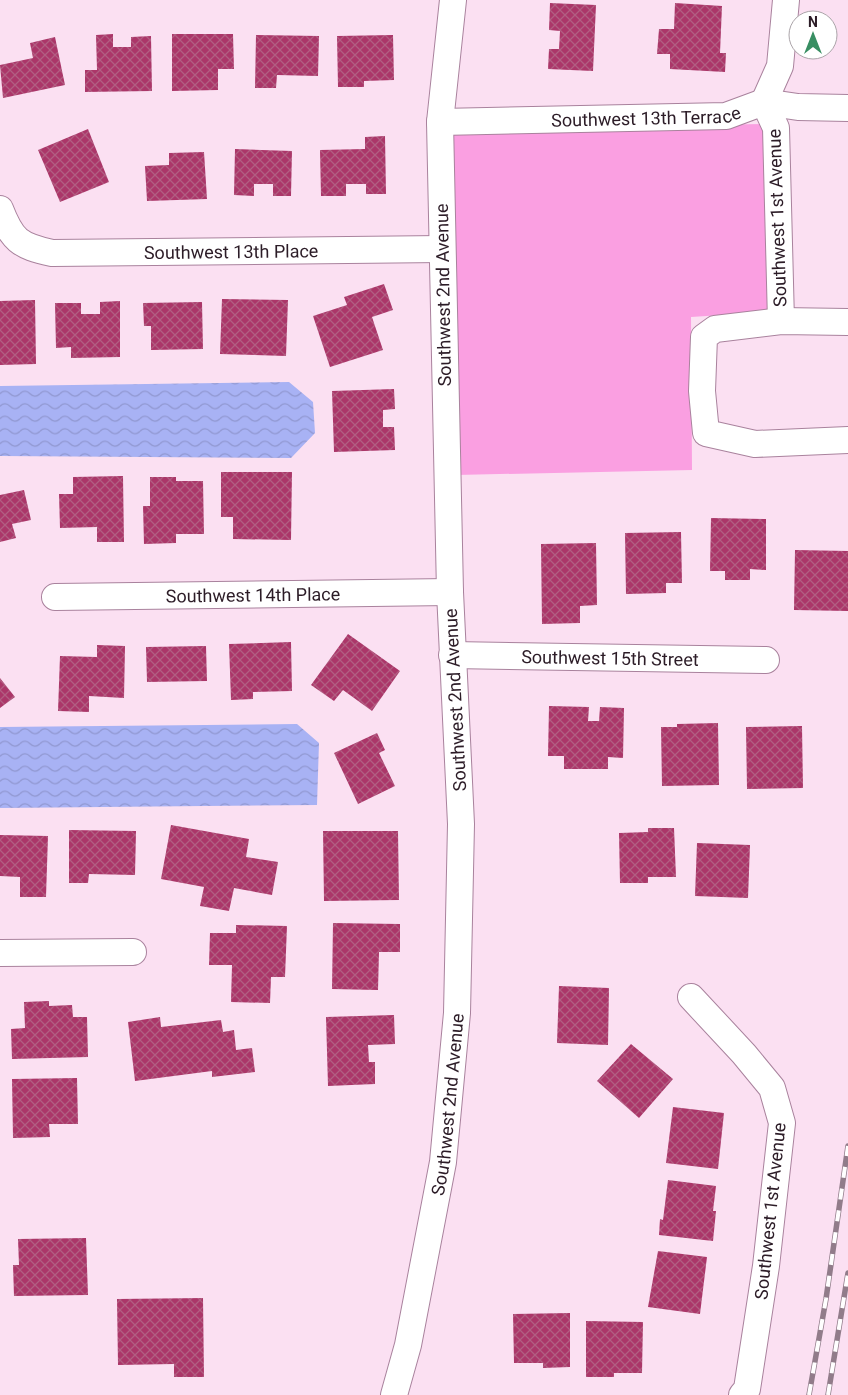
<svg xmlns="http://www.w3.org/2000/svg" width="848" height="1395" font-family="Roboto,sans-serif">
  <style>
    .park { fill: #fa9fe1 }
    .water { fill: url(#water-waves) }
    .building { fill: url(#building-cross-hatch) }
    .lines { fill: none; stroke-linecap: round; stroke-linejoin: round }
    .minor-casing { stroke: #a9829d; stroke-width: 28 }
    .minor { stroke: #fff; stroke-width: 26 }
    .rail-casing { stroke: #917c8a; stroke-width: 5.5 }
    .rail { stroke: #fff; stroke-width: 4; stroke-dasharray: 11; stroke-linecap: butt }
    .labels { text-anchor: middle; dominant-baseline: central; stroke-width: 5; stroke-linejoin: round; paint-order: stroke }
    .street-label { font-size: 18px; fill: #2c1c27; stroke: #fff }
  </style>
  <defs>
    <pattern id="water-waves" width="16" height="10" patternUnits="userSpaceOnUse" patternTransform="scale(1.25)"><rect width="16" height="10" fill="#a8b2f4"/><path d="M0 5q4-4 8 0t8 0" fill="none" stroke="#9198d1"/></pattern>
    <pattern id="building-cross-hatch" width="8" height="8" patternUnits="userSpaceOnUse" patternTransform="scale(1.25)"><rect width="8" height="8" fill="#ab3669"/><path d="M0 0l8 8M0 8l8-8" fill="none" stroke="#b15e82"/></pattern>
  </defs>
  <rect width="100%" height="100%" fill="#fbe0f2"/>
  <path class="park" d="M 766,124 L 769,312 L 691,317 L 692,470 L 456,475 L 450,129 Z"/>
  <path class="water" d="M 289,382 L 313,402 L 315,433 L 291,458 L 0,456 L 0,386 Z
    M 297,724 L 319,743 L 317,805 L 0,808 L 0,727 Z"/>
  <path class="building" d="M 550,3 L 596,5 L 593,71 L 548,69 L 549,49 L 559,49 L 560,31 L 549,30 Z
    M 675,3 L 722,6 L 720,53 L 726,53 L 725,72 L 670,69 L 670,54 L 657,54 L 659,29 L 674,29 Z
    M 113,34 L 113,47 L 131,47 L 131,37 L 151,36 L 152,91 L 85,92 L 85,70 L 97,70 L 96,35 Z
    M 172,34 L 233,34 L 234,69 L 218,69 L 218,90 L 172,91 Z
    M 256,35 L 319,36 L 318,76 L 277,75 L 276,88 L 255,88 Z
    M 393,35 L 394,80 L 364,81 L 364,87 L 338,87 L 337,36 Z
    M 55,37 L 65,85 L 3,98 L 0,65 L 33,58 L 30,43 Z
    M 88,129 L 109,182 L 60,202 L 38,150 Z
    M 385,136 L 386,194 L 366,194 L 366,184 L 346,184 L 346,196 L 321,196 L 320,150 L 365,149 L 365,137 Z
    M 235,149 L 292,151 L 291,196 L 273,196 L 273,184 L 254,184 L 254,196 L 234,195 Z
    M 204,152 L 207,199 L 147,201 L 145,166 L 169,165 L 169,153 Z
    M 384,284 L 393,310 L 372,317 L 383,350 L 330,367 L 313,316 L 347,305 L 344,297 Z
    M 222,299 L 288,300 L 286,356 L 220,354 Z
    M 35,300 L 36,364 L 0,365 L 0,301 Z
    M 120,301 L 120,357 L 71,358 L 71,347 L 56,348 L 55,303 L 81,303 L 81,314 L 100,314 L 100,302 Z
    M 202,302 L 203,349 L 151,350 L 151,326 L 144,326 L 143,303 Z
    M 394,389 L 395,409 L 383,410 L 383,427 L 394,427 L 395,450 L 334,452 L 332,391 Z
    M 221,472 L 292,472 L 291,540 L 233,539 L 233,517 L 221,517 Z
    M 123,476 L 124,542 L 97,542 L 97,527 L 60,528 L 59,494 L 73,494 L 73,477 Z
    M 150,477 L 176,477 L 176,481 L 203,481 L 204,534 L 176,534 L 176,543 L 144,544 L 143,506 L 150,506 Z
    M 24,490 L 31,520 L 12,524 L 16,538 L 0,542 L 0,495 Z
    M 711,518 L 766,519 L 766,570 L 750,569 L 750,580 L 725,580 L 725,571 L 710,571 Z
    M 681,532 L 682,583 L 666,583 L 666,593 L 626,594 L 625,533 Z
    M 596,543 L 597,605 L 580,606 L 580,623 L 542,624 L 541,544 Z
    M 795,550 L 848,551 L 848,611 L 794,610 Z
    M 348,634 L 400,671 L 372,711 L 343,690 L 334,701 L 311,685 Z
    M 291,642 L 292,691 L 253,692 L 253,699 L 231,700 L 229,644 Z
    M 97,645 L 125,646 L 124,698 L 89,696 L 89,712 L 58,711 L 60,656 L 97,657 Z
    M 206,646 L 207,681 L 147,682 L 146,647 Z
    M 0,678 L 15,697 L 0,708 Z
    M 549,706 L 589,707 L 588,721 L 599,721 L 600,707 L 624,708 L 623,758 L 608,757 L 608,769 L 564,769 L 564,756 L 548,756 Z
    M 718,723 L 719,785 L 662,786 L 661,727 L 677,727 L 677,724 Z
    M 802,726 L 803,788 L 747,789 L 746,727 Z
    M 377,733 L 385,750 L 379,753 L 395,786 L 358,804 L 334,753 Z
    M 171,825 L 249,839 L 246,857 L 278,862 L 272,895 L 234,888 L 229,911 L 200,906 L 204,887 L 161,879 Z
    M 648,828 L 674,828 L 676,877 L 648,877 L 648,883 L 620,883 L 619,833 L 648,832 Z
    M 69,830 L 136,831 L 135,875 L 89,874 L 88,883 L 69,883 Z
    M 323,831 L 398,831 L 399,900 L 324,901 Z
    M 0,835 L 48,836 L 46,897 L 20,897 L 20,877 L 0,876 Z
    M 697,843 L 750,845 L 748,898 L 695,896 Z
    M 333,923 L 400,924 L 400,952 L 379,952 L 378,990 L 332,989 Z
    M 236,925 L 287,926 L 285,977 L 271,977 L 270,1003 L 231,1002 L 232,965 L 209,965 L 210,933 L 236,933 Z
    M 559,986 L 609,988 L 608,1045 L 557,1043 Z
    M 49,1001 L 49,1006 L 72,1005 L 73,1017 L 87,1017 L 88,1057 L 12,1059 L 11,1029 L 25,1028 L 24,1002 Z
    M 394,1015 L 395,1044 L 368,1045 L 369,1062 L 375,1062 L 375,1084 L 328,1086 L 326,1017 Z
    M 160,1017 L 161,1027 L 221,1020 L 223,1032 L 234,1030 L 236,1050 L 252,1048 L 255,1072 L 212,1077 L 212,1071 L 135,1081 L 128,1022 Z
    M 631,1044 L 673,1079 L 639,1118 L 597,1081 Z
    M 77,1078 L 78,1124 L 49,1124 L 50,1137 L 13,1138 L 12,1079 Z
    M 673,1107 L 724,1113 L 718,1169 L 666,1163 Z
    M 668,1180 L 716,1186 L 713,1211 L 716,1211 L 713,1241 L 659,1235 L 660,1219 L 663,1220 Z
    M 86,1238 L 88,1295 L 14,1296 L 13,1265 L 19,1265 L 18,1239 Z
    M 658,1251 L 707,1257 L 700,1314 L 648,1307 Z
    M 203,1298 L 204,1377 L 174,1377 L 174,1364 L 118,1365 L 117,1299 Z
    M 570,1313 L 570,1367 L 543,1368 L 543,1363 L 514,1363 L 513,1314 Z
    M 586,1321 L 643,1322 L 642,1373 L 614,1373 L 614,1377 L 586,1377 Z"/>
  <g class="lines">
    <g class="minor-casing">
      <g id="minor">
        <path id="s1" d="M 440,122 L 726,116 L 764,102 L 798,107 L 848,108"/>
        <path id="s2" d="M 0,209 C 12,240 19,246 52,253 L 442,249"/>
        <path d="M 781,321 L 776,128 L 764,102 L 780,66 L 786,0"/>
        <path d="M 848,322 L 781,321 L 715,329 L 704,337 L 702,391 L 706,433 L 755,444 L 848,440"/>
        <path id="s3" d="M 55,597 L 450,592"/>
        <path id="s4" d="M 452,655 L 766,660"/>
        <path d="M 0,953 L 133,952"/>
        <path d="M 691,997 L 744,1054 L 772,1088 L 782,1123 L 766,1266 L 747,1389 L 742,1395"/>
        <path id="s5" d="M 394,1395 L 408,1345 L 443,1162 L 457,1013 L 461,824 L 450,592 L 440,122 L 453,0"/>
      </g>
    </g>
    <use href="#minor" class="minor"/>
    <g class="rail-casing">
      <path id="rail" d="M 809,1395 L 826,1299 L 848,1146
        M 828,1395 L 848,1273"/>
    </g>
    <use href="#rail" class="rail"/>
  </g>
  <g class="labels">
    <g class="street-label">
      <text stroke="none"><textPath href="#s1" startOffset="206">Southwest 13th Terrace</textPath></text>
      <text transform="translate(777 218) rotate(-92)">Southwest 1st Avenue</text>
      <text stroke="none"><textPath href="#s2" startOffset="252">Southwest 13th Place</textPath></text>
      <text transform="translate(443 295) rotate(-91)">Southwest 2nd Avenue</text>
      <text stroke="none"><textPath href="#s3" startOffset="198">Southwest 14th Place</textPath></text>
      <text stroke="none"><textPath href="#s4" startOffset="158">Southwest 15th Street</textPath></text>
      <text transform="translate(455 700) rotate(-93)">Southwest 2nd Avenue</text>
      <text stroke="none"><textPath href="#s5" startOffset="296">Southwest 2nd Avenue</textPath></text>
      <text transform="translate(770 1211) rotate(-84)">Southwest 1st Avenue</text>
    </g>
  </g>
  <g transform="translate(813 35)"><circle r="24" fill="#ffffff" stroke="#aba4a9"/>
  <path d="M0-4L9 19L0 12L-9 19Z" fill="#388e62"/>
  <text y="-8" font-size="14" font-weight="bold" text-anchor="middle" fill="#2c1c27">N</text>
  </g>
</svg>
